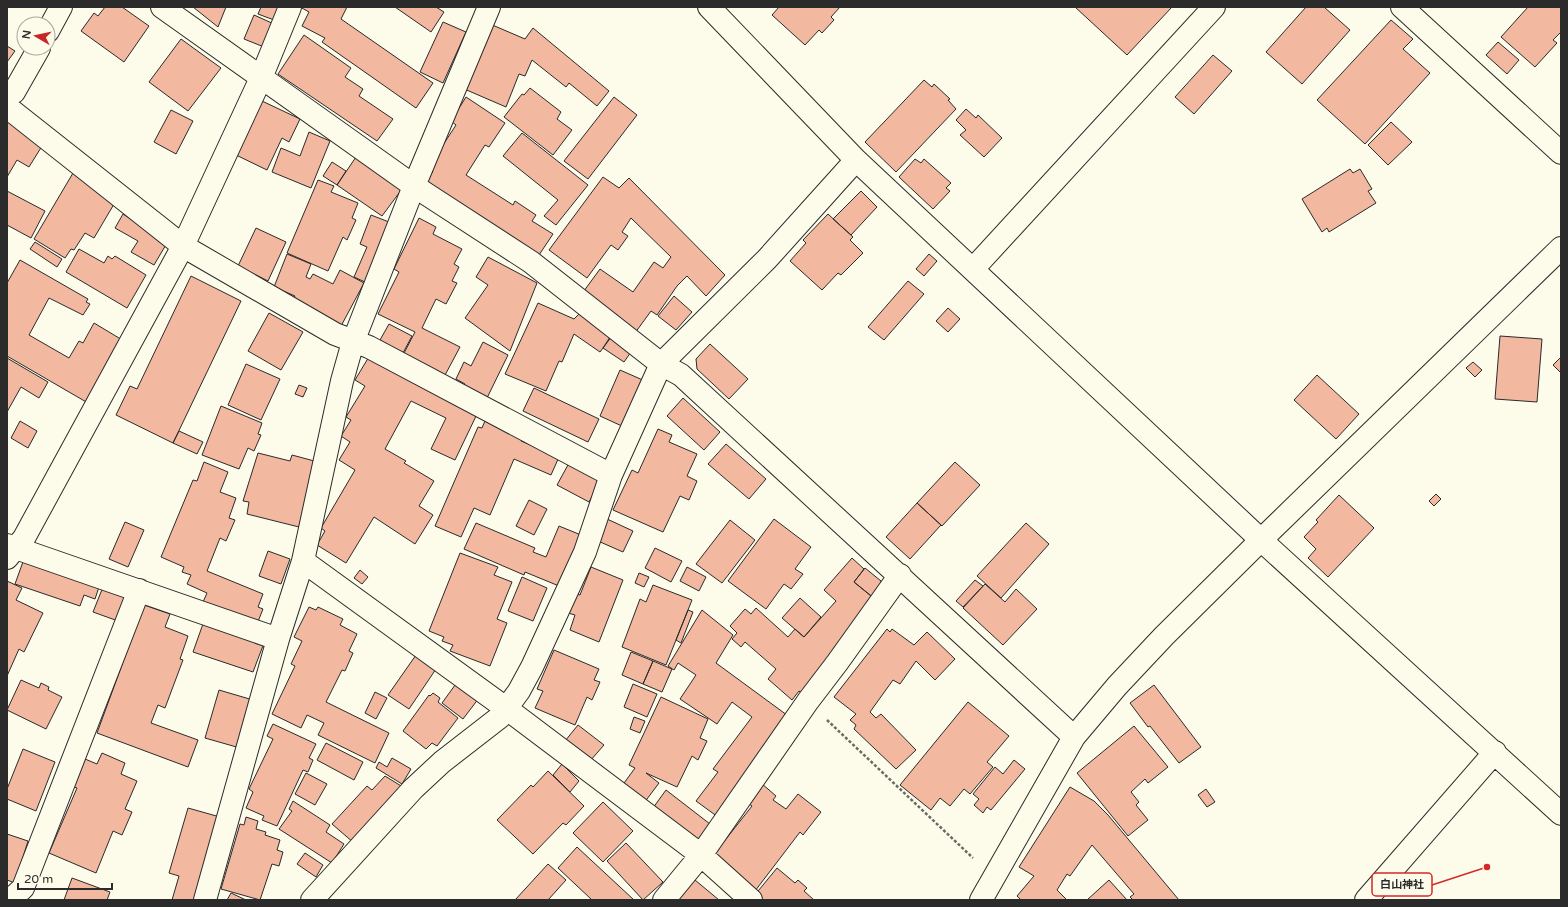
<svg xmlns="http://www.w3.org/2000/svg" width="1568" height="907" font-family="'Varela Round','Noto Sans JP',sans-serif">
  <style>
    .building { fill: #f2b8a0; stroke: #2b2b2b }
    .lines { fill: none; stroke-linecap: round; stroke-linejoin: round }
    .minor-casing { stroke: #2b2b2b; stroke-width: 24 }
    .path { stroke: #6a6964; stroke-width: 2.5; stroke-dasharray: 3 2; stroke-linecap: butt }
    .minor { stroke: #fdfbea; stroke-width: 22 }
    .leader { fill: none; stroke: #d62828; stroke-width: 1.5 }
    .callout-dot { fill: #d62828; stroke: #fdfbea; stroke-width: 1.5 }
    .callout { fill: #fdfbea; stroke: #d62828; stroke-width: 1.5 }
    .callout-label { font-size: 11px; text-anchor: middle; font-weight: bold; fill: #2b2b2b }
  </style>
  <rect width="100%" height="100%" fill="#fdfbea"/>
  <path class="building" d="M 105,7 L 122,7 L 149,26 L 124,62 L 81,31 L 94,13 L 98,16 Z
    M 193,7 L 226,7 L 218,27 Z
    M 261,7 L 279,7 L 274,20 L 258,14 Z
    M 300,7 L 347,7 L 341,19 L 433,83 L 416,108 L 322,42 L 325,38 L 302,26 L 309,12 Z
    M 395,7 L 436,7 L 444,12 L 431,32 Z
    M 779,7 L 840,7 L 831,17 L 834,20 L 822,33 L 819,30 L 805,45 L 772,15 Z
    M 1075,7 L 1172,7 L 1127,55 Z
    M 1306,7 L 1324,7 L 1350,30 L 1302,84 L 1266,52 Z
    M 1528,7 L 1561,7 L 1561,32 L 1553,40 L 1557,43 L 1535,67 L 1501,37 Z
    M 254,15 L 274,24 L 264,47 L 244,39 Z
    M 1391,20 L 1413,39 L 1403,49 L 1430,73 L 1365,144 L 1317,100 Z
    M 443,22 L 466,32 L 443,83 L 420,72 Z
    M 490,24 L 525,39 L 533,28 L 609,91 L 597,106 L 569,83 L 566,87 L 532,60 L 525,76 L 519,74 L 506,107 L 462,88 Z
    M 304,35 L 351,68 L 345,77 L 363,89 L 359,96 L 393,119 L 377,141 L 278,74 Z
    M 181,39 L 221,68 L 188,111 L 149,82 Z
    M 1498,42 L 1519,60 L 1507,74 L 1486,55 Z
    M 7,46 L 15,51 L 7,62 Z
    M 1213,55 L 1232,71 L 1194,114 L 1175,97 Z
    M 924,80 L 932,87 L 934,84 L 950,99 L 948,100 L 956,109 L 896,172 L 865,142 Z
    M 530,88 L 561,112 L 557,119 L 572,130 L 553,155 L 504,117 L 522,94 L 524,95 Z
    M 466,97 L 505,123 L 489,147 L 485,145 L 466,175 L 513,205 L 515,201 L 536,215 L 532,221 L 553,234 L 537,258 L 427,181 L 433,171 L 428,168 L 456,125 L 451,121 Z
    M 614,97 L 637,115 L 588,179 L 564,161 Z
    M 262,101 L 300,119 L 289,142 L 282,138 L 267,170 L 236,155 Z
    M 966,109 L 976,118 L 978,115 L 1002,138 L 984,157 L 960,135 L 966,130 L 956,120 Z
    M 171,110 L 193,121 L 176,154 L 154,142 Z
    M 7,120 L 42,146 L 29,167 L 17,160 L 7,177 Z
    M 1391,122 L 1412,142 L 1388,165 L 1368,145 Z
    M 309,132 L 330,141 L 311,188 L 272,172 L 281,148 L 300,156 Z
    M 522,133 L 588,185 L 556,225 L 544,216 L 558,200 L 503,156 Z
    M 356,157 L 402,189 L 382,216 L 337,185 Z
    M 915,159 L 921,163 L 924,159 L 951,183 L 946,188 L 950,191 L 933,209 L 899,177 Z
    M 332,162 L 346,171 L 337,185 L 323,176 Z
    M 1350,169 L 1353,173 L 1360,169 L 1372,189 L 1368,191 L 1376,203 L 1329,232 L 1327,228 L 1322,232 L 1302,199 Z
    M 73,173 L 117,199 L 94,238 L 85,233 L 74,250 L 71,249 L 65,258 L 34,239 Z
    M 603,177 L 619,188 L 629,178 L 725,275 L 706,296 L 687,276 L 677,286 L 657,315 L 651,311 L 635,333 L 581,295 L 600,269 L 633,292 L 654,262 L 663,268 L 671,257 L 631,218 L 622,232 L 628,236 L 618,250 L 611,245 L 587,278 L 549,250 Z
    M 318,180 L 334,186 L 331,192 L 358,203 L 352,218 L 356,220 L 347,240 L 343,237 L 328,271 L 287,253 Z
    M 7,191 L 45,211 L 31,238 L 7,225 Z
    M 861,191 L 877,207 L 851,235 L 833,219 Z
    M 123,214 L 167,243 L 154,265 L 131,252 L 138,241 L 115,228 Z
    M 828,214 L 853,237 L 850,240 L 863,253 L 841,275 L 838,273 L 822,290 L 790,261 L 806,243 L 803,240 Z
    M 371,215 L 389,222 L 365,282 L 354,277 L 367,247 L 360,244 Z
    M 419,218 L 436,227 L 433,234 L 462,249 L 454,264 L 459,267 L 452,281 L 457,283 L 446,304 L 436,299 L 422,328 L 460,347 L 444,377 L 403,355 L 415,332 L 378,314 L 399,272 L 394,269 Z
    M 256,228 L 286,242 L 268,281 L 238,266 Z
    M 35,242 L 62,259 L 57,267 L 30,249 Z
    M 79,249 L 104,263 L 108,256 L 112,259 L 115,256 L 146,275 L 127,308 L 66,272 Z
    M 287,254 L 311,264 L 306,277 L 310,279 L 313,274 L 333,284 L 340,270 L 364,283 L 340,328 L 292,301 L 295,296 L 274,287 Z
    M 929,254 L 937,261 L 924,276 L 916,269 Z
    M 488,257 L 537,283 L 510,351 L 465,318 L 488,285 L 476,277 Z
    M 20,260 L 88,299 L 86,302 L 90,304 L 83,315 L 49,298 L 29,335 L 69,358 L 79,341 L 83,343 L 94,323 L 124,341 L 88,403 L 7,356 L 7,283 Z
    M 191,276 L 241,301 L 173,443 L 116,415 L 130,386 L 137,389 Z
    M 908,281 L 924,294 L 884,340 L 868,327 Z
    M 674,296 L 692,312 L 676,330 L 658,316 Z
    M 538,303 L 574,319 L 580,313 L 612,336 L 600,352 L 574,334 L 562,362 L 559,361 L 546,391 L 505,374 Z
    M 948,308 L 960,319 L 948,332 L 936,321 Z
    M 269,313 L 303,332 L 281,370 L 248,351 Z
    M 389,324 L 412,336 L 403,353 L 380,340 Z
    M 1500,336 L 1542,339 L 1537,402 L 1495,399 Z
    M 610,337 L 631,352 L 624,362 L 603,348 Z
    M 483,342 L 508,355 L 487,398 L 464,387 L 465,384 L 456,379 L 464,362 L 471,366 Z
    M 710,344 L 748,379 L 729,399 L 697,369 L 696,359 Z
    M 370,355 L 478,412 L 455,460 L 431,449 L 446,418 L 411,401 L 385,449 L 406,461 L 404,463 L 434,481 L 419,506 L 433,515 L 415,544 L 374,517 L 346,563 L 317,545 L 325,531 L 321,528 L 355,470 L 339,460 L 350,442 L 341,436 L 351,420 L 346,417 L 365,386 L 355,380 Z
    M 1561,357 L 1561,373 L 1553,365 Z
    M 7,358 L 48,382 L 39,398 L 21,387 L 7,412 Z
    M 1473,362 L 1482,370 L 1475,377 L 1466,368 Z
    M 246,364 L 280,379 L 261,420 L 228,405 Z
    M 620,370 L 645,381 L 624,427 L 600,416 Z
    M 1317,375 L 1359,414 L 1336,439 L 1294,400 Z
    M 299,385 L 307,388 L 303,397 L 295,394 Z
    M 534,388 L 599,419 L 588,442 L 523,411 Z
    M 683,398 L 720,432 L 704,450 L 667,416 Z
    M 221,406 L 262,423 L 258,434 L 261,435 L 254,451 L 248,448 L 239,469 L 202,455 Z
    M 487,416 L 523,437 L 521,441 L 559,457 L 551,475 L 514,459 L 490,515 L 474,508 L 461,537 L 435,526 L 478,427 L 482,428 Z
    M 20,421 L 37,431 L 28,448 L 11,438 Z
    M 658,429 L 672,435 L 669,442 L 697,454 L 687,476 L 697,481 L 689,500 L 680,496 L 663,532 L 613,510 L 632,470 L 638,473 Z
    M 179,431 L 203,442 L 197,454 L 173,443 Z
    M 726,444 L 766,479 L 749,499 L 708,464 Z
    M 258,453 L 290,461 L 292,455 L 318,462 L 299,527 L 247,514 L 249,502 L 243,501 Z
    M 204,462 L 228,472 L 220,492 L 236,498 L 229,518 L 235,520 L 226,541 L 220,538 L 207,571 L 263,594 L 258,607 L 263,609 L 257,624 L 203,602 L 207,593 L 187,584 L 191,575 L 182,572 L 184,567 L 161,557 L 193,480 L 197,481 Z
    M 955,462 L 980,485 L 942,526 L 917,503 Z
    M 569,463 L 601,480 L 589,502 L 557,485 Z
    M 1436,494 L 1441,499 L 1434,506 L 1429,501 Z
    M 1339,495 L 1374,528 L 1328,577 L 1308,558 L 1316,549 L 1304,537 L 1318,522 L 1316,520 Z
    M 529,500 L 547,509 L 534,535 L 516,526 Z
    M 917,503 L 941,525 L 910,559 L 886,537 Z
    M 607,519 L 633,531 L 623,552 L 598,541 Z
    M 774,519 L 811,547 L 795,569 L 803,574 L 791,589 L 784,584 L 766,609 L 728,581 Z
    M 730,520 L 755,540 L 722,583 L 696,564 Z
    M 125,522 L 144,530 L 128,567 L 109,559 Z
    M 476,523 L 535,548 L 533,552 L 546,557 L 559,526 L 581,535 L 559,586 L 525,572 L 524,575 L 464,549 Z
    M 1026,523 L 1049,544 L 1001,598 L 977,576 Z
    M 655,548 L 682,561 L 671,582 L 645,568 Z
    M 268,551 L 290,559 L 281,584 L 259,576 Z
    M 460,553 L 498,567 L 494,575 L 512,582 L 497,619 L 507,623 L 490,666 L 450,651 L 453,645 L 442,641 L 444,637 L 429,631 Z
    M 852,558 L 864,569 L 854,582 L 875,599 L 806,697 L 799,691 L 792,700 L 768,679 L 776,669 L 745,642 L 741,647 L 732,639 L 737,633 L 730,626 L 745,609 L 751,614 L 756,608 L 788,637 L 795,629 L 804,637 L 836,601 L 824,590 Z
    M 24,559 L 99,587 L 95,599 L 84,595 L 80,606 L 15,584 Z
    M 591,567 L 623,580 L 599,642 L 570,630 L 575,615 L 568,613 L 576,593 L 580,595 Z
    M 687,567 L 706,577 L 699,591 L 680,581 Z
    M 865,568 L 881,581 L 882,594 L 877,601 L 854,582 Z
    M 360,570 L 368,577 L 362,584 L 354,578 Z
    M 639,573 L 649,577 L 644,587 L 635,583 Z
    M 522,577 L 547,588 L 533,621 L 508,611 Z
    M 975,580 L 983,586 L 963,607 L 956,601 Z
    M 7,581 L 22,588 L 16,600 L 43,613 L 24,652 L 19,649 L 7,676 Z
    M 985,584 L 1005,602 L 1016,589 L 1037,609 L 1003,645 L 963,608 Z
    M 653,585 L 692,600 L 666,665 L 622,647 L 640,599 L 646,602 Z
    M 103,587 L 127,596 L 118,621 L 93,612 Z
    M 800,598 L 821,617 L 804,637 L 782,618 Z
    M 144,605 L 170,614 L 165,627 L 188,636 L 180,659 L 183,660 L 165,708 L 158,705 L 151,723 L 198,740 L 188,767 L 97,733 Z
    M 309,607 L 316,610 L 318,607 L 343,619 L 340,625 L 357,634 L 349,651 L 353,653 L 345,671 L 342,670 L 326,702 L 389,733 L 375,763 L 318,735 L 324,723 L 307,715 L 301,728 L 272,714 L 295,666 L 291,664 L 302,641 L 294,637 Z
    M 688,610 L 693,612 L 681,643 L 676,640 Z
    M 702,610 L 733,635 L 716,663 L 791,718 L 718,817 L 696,801 L 718,772 L 713,769 L 752,717 L 732,702 L 717,724 L 680,699 L 696,675 L 678,663 L 674,670 L 668,666 Z
    M 204,621 L 264,643 L 253,672 L 193,652 Z
    M 887,629 L 890,632 L 892,629 L 914,645 L 927,632 L 955,659 L 935,680 L 916,661 L 900,684 L 893,680 L 870,712 L 876,718 L 881,714 L 916,750 L 896,769 L 854,729 L 856,725 L 850,720 L 856,714 L 834,697 Z
    M 554,650 L 599,669 L 594,680 L 600,682 L 592,700 L 587,697 L 575,725 L 535,708 L 543,691 L 537,689 Z
    M 631,652 L 653,661 L 643,684 L 622,675 Z
    M 416,655 L 436,669 L 409,709 L 388,695 Z
    M 653,661 L 672,669 L 662,692 L 643,684 Z
    M 21,680 L 39,688 L 41,683 L 49,687 L 48,690 L 62,697 L 46,729 L 7,710 Z
    M 458,681 L 479,698 L 463,719 L 442,703 Z
    M 633,684 L 657,694 L 647,717 L 624,707 Z
    M 1154,685 L 1201,747 L 1179,763 L 1150,726 L 1148,727 L 1130,703 Z
    M 219,690 L 253,700 L 240,748 L 205,738 Z
    M 375,692 L 387,698 L 376,719 L 365,713 Z
    M 433,693 L 440,698 L 438,702 L 458,718 L 437,746 L 432,743 L 426,749 L 403,731 L 429,695 L 430,696 Z
    M 661,697 L 708,719 L 700,738 L 707,741 L 698,760 L 692,756 L 677,787 L 646,773 L 659,783 L 641,807 L 619,790 L 635,768 L 629,765 Z
    M 968,702 L 1009,736 L 987,762 L 993,767 L 970,794 L 964,789 L 950,806 L 940,798 L 931,810 L 900,785 Z
    M 634,717 L 645,721 L 640,733 L 630,729 Z
    M 273,724 L 316,744 L 309,758 L 313,760 L 308,772 L 303,770 L 277,826 L 262,820 L 264,816 L 246,808 L 253,792 L 249,789 L 273,739 L 267,736 Z
    M 578,725 L 604,745 L 590,761 L 565,741 Z
    M 1134,726 L 1168,767 L 1148,783 L 1145,779 L 1131,792 L 1139,802 L 1136,805 L 1148,820 L 1128,836 L 1077,773 Z
    M 326,743 L 363,762 L 354,780 L 317,760 Z
    M 23,749 L 55,762 L 36,811 L 7,799 L 7,789 Z
    M 102,753 L 125,763 L 121,774 L 137,781 L 125,809 L 132,812 L 122,835 L 113,831 L 96,873 L 49,853 L 77,788 L 74,787 L 85,759 L 97,764 Z
    M 392,758 L 411,769 L 402,784 L 376,768 L 379,762 L 387,767 Z
    M 1014,760 L 1025,769 L 991,810 L 987,807 L 983,813 L 974,805 L 979,799 L 973,794 L 995,767 L 1003,774 Z
    M 562,764 L 579,781 L 570,792 L 553,775 Z
    M 548,771 L 584,806 L 566,825 L 563,823 L 533,854 L 497,820 L 531,785 L 533,787 Z
    M 306,773 L 327,784 L 315,805 L 295,794 Z
    M 385,776 L 406,789 L 354,843 L 332,824 L 367,786 L 372,790 Z
    M 761,783 L 776,796 L 773,800 L 786,809 L 798,794 L 821,812 L 803,835 L 800,832 L 755,891 L 711,858 L 752,806 L 746,802 Z
    M 1070,787 L 1094,801 L 1108,815 L 1179,900 L 1133,900 L 1130,897 L 1134,894 L 1092,845 L 1070,876 L 1067,874 L 1057,890 L 1067,900 L 1021,900 L 1017,896 L 1034,876 L 1019,867 Z
    M 1206,789 L 1215,802 L 1207,807 L 1198,795 Z
    M 666,790 L 710,824 L 693,846 L 650,812 Z
    M 293,801 L 330,825 L 326,832 L 344,844 L 332,863 L 279,829 L 292,811 L 289,809 Z
    M 603,802 L 633,831 L 603,862 L 573,833 Z
    M 188,808 L 220,817 L 195,900 L 172,900 L 179,876 L 169,873 Z
    M 246,817 L 258,821 L 256,829 L 266,832 L 265,835 L 280,840 L 277,850 L 283,852 L 279,866 L 272,864 L 260,900 L 221,889 L 240,824 L 244,825 Z
    M 7,834 L 28,841 L 15,883 L 7,880 Z
    M 626,843 L 663,882 L 643,900 L 607,861 Z
    M 577,847 L 634,900 L 592,900 L 558,868 Z
    M 305,853 L 323,865 L 316,877 L 297,864 Z
    M 548,864 L 566,880 L 548,900 L 515,900 Z
    M 777,868 L 795,883 L 798,880 L 807,888 L 804,891 L 814,900 L 759,900 L 754,896 Z
    M 689,875 L 719,900 L 668,900 Z
    M 72,878 L 110,892 L 107,900 L 64,900 Z
    M 1109,880 L 1127,900 L 1087,900 Z
    M 231,893 L 246,900 L 227,900 Z"/>
  <g class="lines">
    <g class="minor-casing">
      <path id="minor" d="M 162,7 L 414,186 L 531,262 L 661,364 L 681,375 L 1074,737
        M 709,7 L 856,160 L 1261,540 L 1561,814
        M 1402,7 L 1561,153
        M 48,31 L 61,7
        M 7,93 L 14,92 L 39,48
        M 7,107 L 183,246 L 335,334 L 369,347 L 611,475
        M 973,269 L 1214,7
        M 7,545 L 278,639
        M 7,558 L 24,538 L 183,246 L 261,78 L 290,7
        M 303,561 L 507,709 L 701,855 L 751,900
        M 10,900 L 23,888 L 139,590
        M 205,900 L 278,639 L 303,561 L 342,381 L 353,342 L 414,186 L 489,7
        M 312,900 L 413,789 L 442,762 L 500,717 L 519,691 L 532,667 L 585,552 L 611,475 L 661,364 L 767,259 L 856,160
        M 664,900 L 701,855 L 808,701 L 837,663 L 900,575
        M 981,900 L 1074,737 L 1117,686 L 1164,636 L 1261,540 L 1561,248
        M 1366,900 L 1495,752"/>
    </g>
    <path class="path" d="M 827,720 L 973,858"/>
    <use href="#minor" class="minor"/>
  </g>
  <path class="leader" d="M1487 867L1432 885"/>
  <circle class="callout-dot" cx="1487" cy="867" r="4"/>
  <rect class="callout" x="1372" y="873" width="60" height="23" rx="4"/>
  <g class="callout-label">
    <text x="1402" y="888">白山神社</text>
  </g>
  <rect width="1568" height="907" fill="none" stroke="#2b2b2b" stroke-width="16"/>
  <g transform="translate(36 36) rotate(279)"><circle r="19" fill="#fdfbea" stroke="#a9a89e"/>
  <path d="M0-3L7 15L0 10L-7 15Z" fill="#c62828"/>
  <text y="-6" font-size="11" font-weight="bold" text-anchor="middle" fill="#2b2b2b">N</text>
  </g>
  <path d="M18 883v6h94v-6" fill="none" stroke="#2b2b2b" stroke-width="2"/>
  <text x="24" y="883" font-size="12" fill="#2b2b2b" stroke="#fdfbea" stroke-width="3" paint-order="stroke">20 m</text>
</svg>
